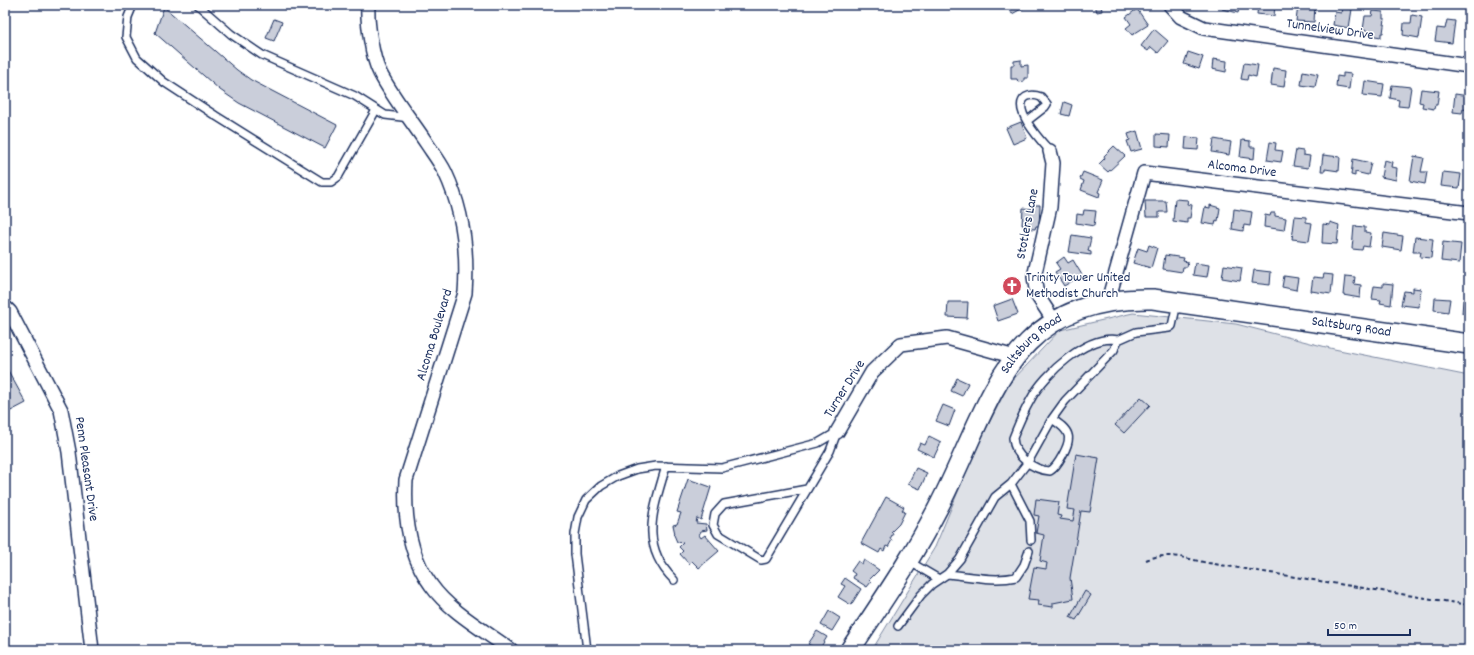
<svg xmlns="http://www.w3.org/2000/svg" width="1474" height="655" font-family="Dekko,sans-serif">
  <style>
    .green { fill: #dee1e7; stroke: #7c88a2 }
    .building { fill: #caceda; stroke: #1b2f5e }
    .lines { fill: none; stroke-linecap: round; stroke-linejoin: round }
    .lane-casing { stroke: #1b2f5e; stroke-width: 10 }
    .street-casing { stroke: #1b2f5e; stroke-width: 16 }
    .secondary-casing { stroke: #1b2f5e; stroke-width: 22 }
    .path { stroke: #1b2f5e; stroke-width: 2; stroke-dasharray: 4 3; stroke-linecap: butt }
    .lane { stroke: #fff; stroke-width: 7 }
    .street { stroke: #fff; stroke-width: 13 }
    .secondary { stroke: #fff; stroke-width: 19 }
    .labels { text-anchor: middle; dominant-baseline: central; stroke-width: 3; stroke-linejoin: round; paint-order: stroke }
    .street-label { font-size: 14px; fill: #1b2f5e; stroke: #fff }
    .poi-label { font-size: 14px; fill: #1b2f5e; stroke: #fff; text-anchor: start }
  </style>
  <rect width="100%" height="100%" fill="#fff"/>
  <filter id="ink" filterUnits="userSpaceOnUse"><feTurbulence type="fractalNoise" baseFrequency=".025" numOctaves="2"/><feDisplacementMap in="SourceGraphic" scale="8" xChannelSelector="R" yChannelSelector="G"/><feConvolveMatrix kernelMatrix="1 2 1 2 8 2 1 2 1" color-interpolation-filters="sRGB"/></filter>
  <g filter="url(#ink)">
    <path class="green" d="M 1133,313 L 1236,324 L 1334,349 L 1469,376 L 1469,650 L 872,650 L 935,547 L 975,451 L 1009,384 L 1060,330 Z"/>
    <path class="building" d="M 1008,5 L 1024,5 L 1025,7 L 1012,14 Z
      M 1095,5 L 1101,5 L 1102,11 L 1097,12 Z
      M 1223,5 L 1240,5 L 1238,13 L 1222,9 Z
      M 1258,5 L 1275,5 L 1274,16 L 1257,14 Z
      M 1307,5 L 1315,5 L 1314,22 L 1296,21 L 1298,6 L 1307,8 Z
      M 164,7 L 237,70 L 251,80 L 337,125 L 325,148 L 239,103 L 220,90 L 155,33 Z
      M 1342,7 L 1352,9 L 1349,28 L 1333,25 L 1335,12 L 1341,13 Z
      M 1137,9 L 1148,25 L 1132,35 L 1126,28 L 1131,24 L 1126,17 Z
      M 1373,11 L 1383,12 L 1383,19 L 1385,19 L 1383,33 L 1381,33 L 1381,37 L 1369,35 L 1370,31 L 1363,30 L 1365,16 L 1372,16 Z
      M 1412,15 L 1422,17 L 1419,38 L 1403,35 L 1404,23 L 1411,23 Z
      M 274,19 L 282,22 L 274,41 L 266,38 Z
      M 1447,20 L 1455,21 L 1452,43 L 1435,41 L 1437,28 L 1445,29 Z
      M 1154,29 L 1168,41 L 1158,53 L 1151,47 L 1148,51 L 1141,46 Z
      M 1188,52 L 1203,57 L 1199,69 L 1184,64 Z
      M 1213,59 L 1227,61 L 1226,72 L 1212,69 Z
      M 1021,60 L 1021,66 L 1028,65 L 1028,78 L 1024,78 L 1024,81 L 1018,82 L 1017,79 L 1011,79 L 1011,65 L 1014,65 L 1014,61 Z
      M 1244,63 L 1258,65 L 1256,77 L 1248,75 L 1247,80 L 1241,79 Z
      M 1273,68 L 1286,70 L 1284,87 L 1271,85 Z
      M 1303,71 L 1318,74 L 1315,87 L 1301,85 Z
      M 1343,73 L 1351,74 L 1349,89 L 1336,87 L 1337,76 L 1343,77 Z
      M 1365,81 L 1384,84 L 1382,97 L 1363,95 Z
      M 1392,85 L 1411,87 L 1408,107 L 1398,106 L 1399,100 L 1390,98 Z
      M 1421,89 L 1439,91 L 1437,105 L 1435,105 L 1434,109 L 1422,107 L 1423,103 L 1419,102 Z
      M 1455,94 L 1469,96 L 1469,110 L 1463,109 L 1462,113 L 1453,112 Z
      M 1064,102 L 1072,105 L 1069,116 L 1061,114 Z
      M 1021,122 L 1027,138 L 1013,144 L 1006,128 Z
      M 1137,131 L 1142,149 L 1131,152 L 1127,141 L 1130,140 L 1128,134 Z
      M 1156,134 L 1170,135 L 1169,147 L 1156,146 Z
      M 1186,137 L 1199,138 L 1198,150 L 1185,149 Z
      M 1214,139 L 1231,142 L 1229,155 L 1212,152 Z
      M 1242,140 L 1250,141 L 1250,147 L 1255,147 L 1254,159 L 1240,157 Z
      M 1270,142 L 1276,143 L 1275,150 L 1283,151 L 1281,162 L 1267,160 Z
      M 1114,146 L 1125,156 L 1108,172 L 1099,164 L 1105,158 L 1104,156 Z
      M 1296,150 L 1303,151 L 1303,155 L 1310,156 L 1308,168 L 1293,166 Z
      M 1323,155 L 1340,157 L 1339,171 L 1325,169 L 1325,171 L 1321,171 Z
      M 1414,156 L 1424,158 L 1421,172 L 1427,172 L 1425,184 L 1410,181 Z
      M 1353,159 L 1371,163 L 1368,175 L 1355,172 L 1355,176 L 1351,175 Z
      M 1384,160 L 1392,162 L 1391,167 L 1397,168 L 1396,180 L 1381,177 Z
      M 1083,172 L 1103,180 L 1098,192 L 1100,193 L 1099,197 L 1081,190 L 1084,181 L 1080,179 Z
      M 1443,172 L 1461,174 L 1459,188 L 1441,186 Z
      M 1175,199 L 1188,200 L 1187,204 L 1192,205 L 1190,218 L 1187,218 L 1187,223 L 1173,221 Z
      M 1145,201 L 1166,201 L 1167,212 L 1159,212 L 1159,217 L 1146,217 Z
      M 1033,205 L 1040,205 L 1039,226 L 1036,226 L 1035,229 L 1023,228 L 1024,225 L 1022,225 L 1023,208 L 1033,209 Z
      M 1210,205 L 1220,208 L 1218,221 L 1216,220 L 1215,225 L 1202,223 L 1205,207 L 1210,208 Z
      M 1234,209 L 1252,212 L 1250,226 L 1244,225 L 1243,231 L 1232,229 Z
      M 1084,210 L 1096,211 L 1094,226 L 1076,223 L 1077,214 L 1083,215 Z
      M 1271,213 L 1275,213 L 1275,216 L 1286,218 L 1284,230 L 1264,227 L 1265,215 L 1270,216 Z
      M 1295,216 L 1306,217 L 1306,222 L 1312,223 L 1309,241 L 1292,239 Z
      M 1330,222 L 1339,225 L 1337,244 L 1322,243 L 1323,224 L 1330,225 Z
      M 1354,226 L 1365,227 L 1365,232 L 1371,233 L 1369,247 L 1363,246 L 1362,250 L 1352,249 Z
      M 1384,233 L 1403,236 L 1401,250 L 1382,247 Z
      M 1072,235 L 1091,238 L 1088,251 L 1091,252 L 1091,255 L 1069,252 Z
      M 1415,237 L 1433,239 L 1431,258 L 1420,257 L 1421,252 L 1413,252 Z
      M 1443,242 L 1461,244 L 1459,263 L 1441,261 Z
      M 1149,245 L 1157,248 L 1151,268 L 1133,263 L 1138,248 L 1147,251 Z
      M 1165,255 L 1184,258 L 1183,261 L 1188,262 L 1187,267 L 1183,267 L 1182,272 L 1163,269 Z
      M 1064,257 L 1068,263 L 1073,260 L 1082,275 L 1064,286 L 1055,272 L 1060,269 L 1056,263 Z
      M 1195,263 L 1209,265 L 1207,277 L 1193,275 Z
      M 1224,265 L 1242,268 L 1240,281 L 1222,278 Z
      M 1254,270 L 1271,272 L 1270,285 L 1252,283 Z
      M 1324,274 L 1333,275 L 1331,294 L 1311,291 L 1313,277 L 1323,278 Z
      M 1284,276 L 1298,278 L 1296,290 L 1282,287 Z
      M 1345,276 L 1355,277 L 1354,284 L 1361,285 L 1360,298 L 1343,295 Z
      M 1383,283 L 1393,284 L 1391,305 L 1380,303 L 1381,300 L 1372,299 L 1374,286 L 1383,287 Z
      M 1413,288 L 1421,289 L 1419,307 L 1401,305 L 1404,291 L 1413,292 Z
      M 1435,298 L 1450,299 L 1448,312 L 1434,310 Z
      M 1012,299 L 1018,314 L 998,321 L 993,306 Z
      M 1463,300 L 1469,301 L 1469,314 L 1462,313 Z
      M 948,302 L 968,302 L 967,318 L 947,317 Z
      M 5,365 L 26,403 L 5,414 Z
      M 957,378 L 968,383 L 962,396 L 951,391 Z
      M 1141,397 L 1150,405 L 1124,433 L 1115,425 Z
      M 943,405 L 955,410 L 949,426 L 936,421 Z
      M 929,436 L 941,442 L 934,457 L 917,449 L 920,443 L 925,445 Z
      M 1076,454 L 1099,458 L 1090,512 L 1081,511 L 1070,578 L 1073,599 L 1053,603 L 1053,607 L 1038,605 L 1039,600 L 1028,599 L 1034,567 L 1046,569 L 1047,563 L 1040,561 L 1044,535 L 1036,533 L 1039,516 L 1034,515 L 1036,499 L 1059,502 L 1057,515 L 1061,516 L 1060,519 L 1073,521 L 1075,510 L 1067,509 Z
      M 916,468 L 927,473 L 920,489 L 908,484 Z
      M 688,479 L 711,487 L 701,520 L 697,518 L 696,523 L 706,524 L 707,530 L 701,531 L 699,535 L 701,538 L 705,535 L 719,551 L 699,568 L 692,561 L 689,564 L 680,554 L 683,551 L 679,547 L 683,543 L 677,542 L 674,535 L 675,534 L 673,525 L 677,524 L 681,513 L 677,512 Z
      M 886,497 L 904,507 L 902,510 L 905,512 L 899,524 L 891,532 L 893,533 L 890,539 L 892,540 L 888,547 L 886,546 L 884,551 L 881,549 L 879,553 L 861,543 Z
      M 864,560 L 879,570 L 869,580 L 871,582 L 867,587 L 853,578 L 855,574 L 851,571 L 858,561 L 862,564 Z
      M 845,578 L 861,589 L 851,605 L 838,597 L 845,586 L 841,584 Z
      M 1085,591 L 1091,595 L 1076,620 L 1070,617 Z
      M 829,611 L 840,618 L 832,631 L 821,625 Z
      M 817,631 L 827,637 L 819,650 L 808,644 Z"/>
    <g class="lines">
      <g class="lane-casing">
        <path id="lane" d="M 133,5 L 128,17 L 126,37 L 137,58 L 164,82 L 216,116 L 322,182 L 331,182 L 338,177 L 376,110
          M 198,5 L 231,34 L 262,55 L 355,96 L 385,115 L 410,118
          M 1027,121 L 1045,107 L 1047,104 L 1041,97 C 1036,95 1031,94 1026,97 C 1010,108 1042,142 1050,151
          M 1118,340 L 1136,332 L 1169,328 L 1172,326 L 1177,303
          M 666,466 C 654,509 638,544 674,580
          M 1011,484 L 1030,521 L 1031,540
          M 807,489 L 724,504 L 715,514 L 713,525 L 718,534 L 761,560 L 766,559 L 830,451 L 837,432
          M 910,562 L 939,579
          M 947,574 C 969,576 994,582 1016,577 L 1024,565 L 1029,551
          M 898,626 L 921,595 L 932,584 L 947,574 L 960,559 L 995,497 L 1011,484 L 1028,462 L 1052,419 C 1058,423 1066,428 1068,435 C 1071,444 1057,467 1050,471 C 1033,470 1014,456 1013,438 C 1018,425 1024,411 1031,399 C 1044,374 1088,334 1118,340 L 1114,350 L 1065,401 L 1052,419
          M 587,650 L 575,554 L 575,534 L 578,517 L 586,500 L 601,486 L 618,476 L 637,469 L 656,466 L 722,468 L 818,443 L 837,432"/>
      </g>
      <g class="street-casing">
        <path id="street" d="M 368,5 C 367,22 372,58 380,73 C 393,98 412,121 427,144 C 433,153 440,162 445,172 C 463,210 468,252 465,293 L 406,480 C 404,516 409,555 431,585 C 449,611 485,631 511,650
          M 1170,5 L 1181,17 L 1204,28 L 1469,66
          M 1050,151 L 1053,163 L 1050,207 L 1034,277 L 1037,295 L 1054,321
          M 1108,301 L 1144,173 L 1469,213
          M 5,307 L 10,312 L 61,410 L 69,452 L 92,650
          M 837,432 L 872,372 L 901,344 L 947,338 L 1015,357"/>
      </g>
      <g class="secondary-casing">
        <g id="secondary">
          <path id="s1" d="M 850,650 C 881,603 913,557 939,506 C 993,401 1007,296 1153,299 L 1469,344"/>
        </g>
      </g>
      <path class="path" d="M 1146,560 C 1167,551 1187,559 1208,563 L 1469,605"/>
      <use href="#lane" class="lane"/>
      <use href="#street" class="street"/>
      <use href="#secondary" class="secondary"/>
    </g>
  </g>
  <defs>
    <g id="church-disc" transform="scale(1)"><circle r="9.5" fill="#d1495b" stroke="#fff"/><path d="M-1.2-6h2.4v3.5h3.3v2.4h-3.3V6h-2.4V-.1h-3.3v-2.4h3.3Z" fill="#fff"/></g>
  </defs>
  <g fill-rule="evenodd">
    <use href="#church-disc" x="1012" y="286"/>
  </g>
  <g class="labels">
    <g class="street-label">
      <text transform="translate(1330 30) rotate(8)">Tunnelview Drive</text>
      <text transform="translate(1242 169) rotate(7)">Alcoma Drive</text>
      <text transform="translate(1028 224) rotate(-79)">Stotlers Lane</text>
      <text stroke="none"><textPath href="#s1" startOffset="693">Saltsburg Road</textPath></text>
      <text transform="translate(435 335) rotate(-73)">Alcoma Boulevard</text>
      <text stroke="none"><textPath href="#s1" startOffset="358">Saltsburg Road</textPath></text>
      <text transform="translate(845 389) rotate(-58)">Turner Drive</text>
      <text transform="translate(86 469) rotate(82)">Penn Pleasant Drive</text>
    </g>
    <g class="poi-label">
      <text x="1026" y="278">Trinity Tower United<tspan x="1026" dy="16">Methodist Church</tspan></text>
    </g>
  </g>
  <rect width="1474" height="655" fill="none" stroke="#fff" stroke-width="20"/>
  <rect x="10" y="10" width="1454" height="635" fill="none" stroke="#1b2f5e" stroke-width="1.5" filter="url(#ink)"/>
  <path d="M1328 629v6h82v-6" fill="none" stroke="#1b2f5e" stroke-width="2"/>
  <text x="1334" y="629" font-size="12" fill="#1b2f5e" stroke="#ffffff" stroke-width="3" paint-order="stroke">50 m</text>
</svg>
